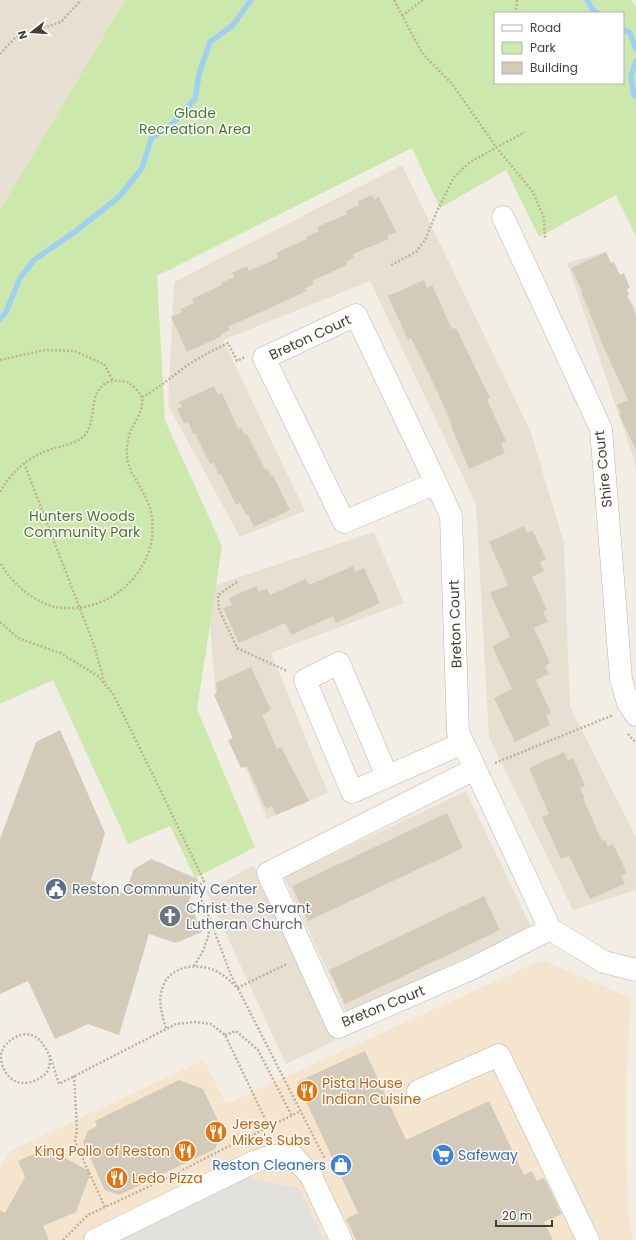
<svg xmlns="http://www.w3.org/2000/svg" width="636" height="1240" font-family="Poppins,sans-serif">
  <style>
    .residential { fill: #e7e0d2 }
    .commercial { fill: #f5e5cf }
    .green { fill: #cde8ac; fill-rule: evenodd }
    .parking { fill: #e3e1dd }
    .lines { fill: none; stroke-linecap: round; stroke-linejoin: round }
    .stream { stroke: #9fcff1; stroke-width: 5.5 }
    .building { fill: #d4caba }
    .minor-casing { stroke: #beb6a7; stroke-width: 23 }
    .path { stroke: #c0b298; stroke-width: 2.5; stroke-dasharray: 2 2; stroke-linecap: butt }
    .minor { stroke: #fff; stroke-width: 22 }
    .labels { text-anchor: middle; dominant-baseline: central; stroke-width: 3; stroke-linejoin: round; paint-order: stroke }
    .park-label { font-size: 14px; fill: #457727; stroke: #fff }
    .street-label { font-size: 14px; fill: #453e34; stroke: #fff }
    .service-label { font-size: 14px; fill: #4e5e75; stroke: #fff; text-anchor: start }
    .worship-label { font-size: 14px; fill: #5b616d; stroke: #fff; text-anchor: start }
    .food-label { font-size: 14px; fill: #c56008; stroke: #fff; text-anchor: start }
    .shop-label { font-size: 14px; fill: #366cbe; stroke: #fff; text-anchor: start }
  </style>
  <rect width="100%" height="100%" fill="#f3eee5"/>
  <path class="residential" d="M 0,0 L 125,0 L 0,210 Z
    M 402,165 L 530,430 L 564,543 L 570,707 L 636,837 L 636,890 L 573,910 L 489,737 L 476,504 L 370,281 L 223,340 L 305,511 L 240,537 L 168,405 L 174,282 Z
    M 605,252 L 636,310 L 636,476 L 635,463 L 567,263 Z
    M 374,532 L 404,603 L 271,653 L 328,793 L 267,819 L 216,699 L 207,588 Z
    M 466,791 L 531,927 L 347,1014 L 284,877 Z
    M 254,865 L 336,1040 L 286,1064 L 206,891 Z"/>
  <path class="commercial" d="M 542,960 L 631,998 L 626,1088 L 626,1141 L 628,1209 L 633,1240 L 0,1240 L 0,1168 L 10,1151 L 204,1060 L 226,1104 Z"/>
  <path class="green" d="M 125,0 L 631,0 L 636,7 L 636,237 L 616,195 L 539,237 L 506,170 L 440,208 L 412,148 L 157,276 L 165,420 L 222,546 L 197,709 L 255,847 L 195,878 L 170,826 L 128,844 L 53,680 L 0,704 L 0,210 ZM 495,13 L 623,13 L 623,83 L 495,83 Z"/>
  <path class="parking" d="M 243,1177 L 299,1188 L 324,1240 L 112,1240 Z"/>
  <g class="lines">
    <path class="stream" d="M 587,0 L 592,9 L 598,13
      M 623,29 L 630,33 L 636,49
      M 636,61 L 631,76 L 634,95 L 636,97
      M 0,319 L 6,312 L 20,278 L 34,260 L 76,231 L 120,196 L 142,168 L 151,139 L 173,123 L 195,99 L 199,74 L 210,42 L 233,25 L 251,0"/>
  </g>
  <path class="building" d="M 372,195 L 374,200 L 379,197 L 396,232 L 387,236 L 389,239 L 353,254 L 354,258 L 346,262 L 347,265 L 312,281 L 314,284 L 305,288 L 307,291 L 228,327 L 230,330 L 221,334 L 222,336 L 187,352 L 171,317 L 182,312 L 181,309 L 194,303 L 192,299 L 222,285 L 221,283 L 234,277 L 232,273 L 247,266 L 249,271 L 278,258 L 276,253 L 307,239 L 306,237 L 319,231 L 317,227 L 347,214 L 346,211 L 359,205 L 358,201 Z
    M 606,252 L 611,263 L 614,262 L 620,275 L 624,273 L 630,288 L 627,289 L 629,295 L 627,296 L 636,315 L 636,450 L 619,414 L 621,414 L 617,405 L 628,400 L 599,337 L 600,337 L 589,312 L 590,312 L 581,293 L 583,293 L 571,268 Z
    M 424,280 L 427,288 L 432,285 L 452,329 L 456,328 L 490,398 L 487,400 L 506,441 L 501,443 L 505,453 L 469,469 L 451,426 L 452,425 L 437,391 L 411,338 L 408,340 L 388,296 Z
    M 214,386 L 218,395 L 222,393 L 238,429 L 241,427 L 245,435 L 247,434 L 265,469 L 267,468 L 271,476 L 273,475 L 290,510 L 254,527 L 248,514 L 246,515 L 240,503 L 236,505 L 221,474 L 219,475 L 214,463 L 210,464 L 195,433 L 193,434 L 188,422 L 184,424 L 177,409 L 182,407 L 179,402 Z
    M 524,526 L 527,533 L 532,530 L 546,559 L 540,562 L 544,571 L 532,577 L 547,610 L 543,612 L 548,622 L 534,628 L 550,663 L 545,666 L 549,674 L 536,680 L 551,713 L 546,715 L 550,725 L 515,742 L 494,698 L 512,689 L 492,646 L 510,637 L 490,593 L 508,585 L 489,542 Z
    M 353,566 L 355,572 L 364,568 L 380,603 L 336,623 L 333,616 L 291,635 L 285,623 L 239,643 L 223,608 L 232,605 L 229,598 L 256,586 L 259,592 L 267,588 L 270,595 L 306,579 L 309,585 Z
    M 251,667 L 271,710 L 262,715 L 277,749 L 281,747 L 309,801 L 276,815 L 272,806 L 266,809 L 247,766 L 241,768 L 228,740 L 233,738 L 214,695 L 217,692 L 216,683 Z
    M 60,730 L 105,833 L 91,880 L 125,894 L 134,869 L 151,859 L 198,879 L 189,901 L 202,932 L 176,943 L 149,934 L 119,1035 L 88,1024 L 55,1039 L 28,981 L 0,994 L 0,839 L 36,742 Z
    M 564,752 L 568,760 L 573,758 L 585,786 L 580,788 L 585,798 L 583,798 L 602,841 L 605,840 L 608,847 L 613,844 L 627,873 L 621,876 L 625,884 L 590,899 L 569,856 L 561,859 L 542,817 L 549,814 L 529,768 Z
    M 447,813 L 463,848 L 308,921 L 292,886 Z
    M 484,896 L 500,930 L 345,1004 L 329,970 Z
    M 365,1051 L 406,1140 L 489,1101 L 524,1175 L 532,1171 L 537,1181 L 544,1178 L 562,1214 L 544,1222 L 553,1240 L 356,1240 L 346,1219 L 358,1213 L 297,1082 Z
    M 179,1080 L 203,1089 L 223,1131 L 215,1149 L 119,1195 L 105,1190 L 83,1143 L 88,1131 L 97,1126 L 95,1121 Z
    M 47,1148 L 91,1172 L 76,1212 L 43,1226 L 49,1240 L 0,1240 L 0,1210 L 5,1213 L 25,1177 L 18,1161 Z"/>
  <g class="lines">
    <g class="minor-casing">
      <path id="minor" d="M 503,217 L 601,429 L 621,679 L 628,703 L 636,715
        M 436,483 L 344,522 L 264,358 L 356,315 L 436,483 L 451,516 L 458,732 L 550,929 L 604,962 L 636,970
        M 475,769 L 268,873 L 338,1027 L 471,969 L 550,929
        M 387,776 L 339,663 L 305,680 L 352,792 L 463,743
        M 418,1091 L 499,1055 L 588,1240
        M 95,1240 L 254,1162 L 272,1156 L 293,1156 L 311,1176 L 341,1240"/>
    </g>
    <path class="path" d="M 394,0 L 422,53 L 452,84 L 497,148 L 533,192 L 544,218 L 545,238
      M 517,0 L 516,10 L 517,13
      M 402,16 L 423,0
      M 0,54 L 16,37 L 61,22 L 81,0
      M 391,265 L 416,252 L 425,240 L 437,211 L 454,177 L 470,162 L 525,132
      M 0,360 L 45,350 L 74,351 L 104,364 L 113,381
      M 142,397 C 159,388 166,381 181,370 C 195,359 212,351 228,343 L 237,361 L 245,357
      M 24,463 L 94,645 L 105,684
      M 0,492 C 12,470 31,455 55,448 C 63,446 76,443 83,437 C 98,423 87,394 106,383 C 111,380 124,380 129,383 C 133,386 139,391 141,396 C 146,407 135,421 131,430 C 128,438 126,448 127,457 C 129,476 147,492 151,512 C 162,564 116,612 63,608 C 39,607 10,583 0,562
      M 237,582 L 218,595 L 219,609 L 237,648 L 287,671
      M 0,622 L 18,638 L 60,653 L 98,676 L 113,694 L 156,781 L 204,881 L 196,888 L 207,912 L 231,975 L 325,1159
      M 628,734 L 636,743
      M 495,763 L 611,716 L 613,718
      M 194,966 L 203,951 L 209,934 L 208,916
      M 166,1028 C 162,1015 158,1002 162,989 C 169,964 202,961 221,974 C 227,977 232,983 237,988 L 287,964
      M 225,1035 L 236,1031 L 258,1050 L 292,1116
      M 50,1055 C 50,1059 50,1064 49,1067 C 47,1077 31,1084 22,1083 C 8,1082 0,1066 1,1054 C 3,1046 9,1040 16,1037 C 44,1023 53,1066 59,1084 L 176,1024 L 195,1022 L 211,1024 L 225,1035 L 269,1127
      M 74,1076 L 77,1128 L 75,1142 L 105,1207
      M 236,1143 L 301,1111
      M 63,1240 L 88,1215 L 163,1180 L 233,1144 L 248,1141"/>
    <use href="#minor" class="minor"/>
  </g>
  <defs>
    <g id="civic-disc" transform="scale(1.15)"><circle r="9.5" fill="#5c6f8a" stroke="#fff"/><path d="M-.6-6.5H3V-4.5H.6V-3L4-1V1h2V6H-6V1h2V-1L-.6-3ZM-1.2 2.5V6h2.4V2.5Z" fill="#fff"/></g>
    <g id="church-disc" transform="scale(1.15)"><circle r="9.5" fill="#6b7280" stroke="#fff"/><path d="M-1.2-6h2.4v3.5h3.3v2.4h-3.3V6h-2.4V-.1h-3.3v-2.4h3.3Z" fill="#fff"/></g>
    <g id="restaurant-disc" transform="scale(1.15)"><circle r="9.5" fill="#e8710a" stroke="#fff"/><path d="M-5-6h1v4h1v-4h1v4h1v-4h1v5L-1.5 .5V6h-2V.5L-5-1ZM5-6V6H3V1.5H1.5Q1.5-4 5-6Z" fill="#fff"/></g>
    <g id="supermarket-disc" transform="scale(1.15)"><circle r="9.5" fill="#3f7fe0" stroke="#fff"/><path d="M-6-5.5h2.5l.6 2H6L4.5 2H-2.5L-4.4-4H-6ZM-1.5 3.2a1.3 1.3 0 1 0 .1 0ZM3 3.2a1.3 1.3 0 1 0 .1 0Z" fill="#fff"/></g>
    <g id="shop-disc" transform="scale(1.15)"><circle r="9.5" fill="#3f7fe0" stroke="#fff"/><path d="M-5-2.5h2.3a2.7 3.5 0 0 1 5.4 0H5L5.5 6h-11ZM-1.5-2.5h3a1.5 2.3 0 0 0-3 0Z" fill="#fff"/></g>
  </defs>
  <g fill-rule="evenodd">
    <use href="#civic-disc" x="56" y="889"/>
    <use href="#church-disc" x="170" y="916"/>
    <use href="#restaurant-disc" x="307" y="1091"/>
    <use href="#restaurant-disc" x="216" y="1132"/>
    <use href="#restaurant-disc" x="185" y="1151"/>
    <use href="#supermarket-disc" x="443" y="1155"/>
    <use href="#shop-disc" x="341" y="1165"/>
    <use href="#restaurant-disc" x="117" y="1178"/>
  </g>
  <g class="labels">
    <g class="park-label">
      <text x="195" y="113">Glade<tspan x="195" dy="16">Recreation Area</tspan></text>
      <text x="82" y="516">Hunters Woods<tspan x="82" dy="16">Community Park</tspan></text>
    </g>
    <g class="street-label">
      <text transform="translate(310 337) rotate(-25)">Breton Court</text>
      <text transform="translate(603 469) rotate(-96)">Shire Court</text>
      <text transform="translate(455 624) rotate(-92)">Breton Court</text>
      <text transform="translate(383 1006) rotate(-22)">Breton Court</text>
    </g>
    <g class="service-label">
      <text x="72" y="889">Reston Community Center</text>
    </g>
    <g class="worship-label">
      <text x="186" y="908">Christ the Servant<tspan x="186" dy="16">Lutheran Church</tspan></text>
    </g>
    <g class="food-label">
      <text x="322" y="1083">Pista House<tspan x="322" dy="16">Indian Cuisine</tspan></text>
      <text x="232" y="1124">Jersey<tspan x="232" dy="16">Mike's Subs</tspan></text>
      <text x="170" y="1151" text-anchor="end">King Pollo of Reston</text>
      <text x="132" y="1178">Ledo Pizza</text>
    </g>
    <g class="shop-label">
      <text x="458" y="1155">Safeway</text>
      <text x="326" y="1165" text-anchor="end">Reston Cleaners</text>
    </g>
  </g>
  <rect x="494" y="12" width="130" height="72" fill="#ffffff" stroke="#b5b2ae"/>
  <rect x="502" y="25" width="20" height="6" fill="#ffffff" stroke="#b5b2ae"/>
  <text x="530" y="32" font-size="12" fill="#453e34">Road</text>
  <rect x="502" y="42" width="20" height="12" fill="#cde8ac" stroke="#b5b2ae"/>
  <text x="530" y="52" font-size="12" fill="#453e34">Park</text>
  <rect x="502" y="62" width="20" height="12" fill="#d4caba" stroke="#b5b2ae"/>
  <text x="530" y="72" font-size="12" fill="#453e34">Building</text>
  <g transform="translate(32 32) rotate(253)" stroke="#ffffff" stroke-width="3" paint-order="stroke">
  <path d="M0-3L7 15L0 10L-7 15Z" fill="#453e34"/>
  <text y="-6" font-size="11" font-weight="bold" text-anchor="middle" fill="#453e34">N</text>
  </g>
  <path d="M496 1220v6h56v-6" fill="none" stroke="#453e34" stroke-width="2"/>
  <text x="502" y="1220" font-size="12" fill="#453e34" stroke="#ffffff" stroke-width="3" paint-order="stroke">20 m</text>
</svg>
